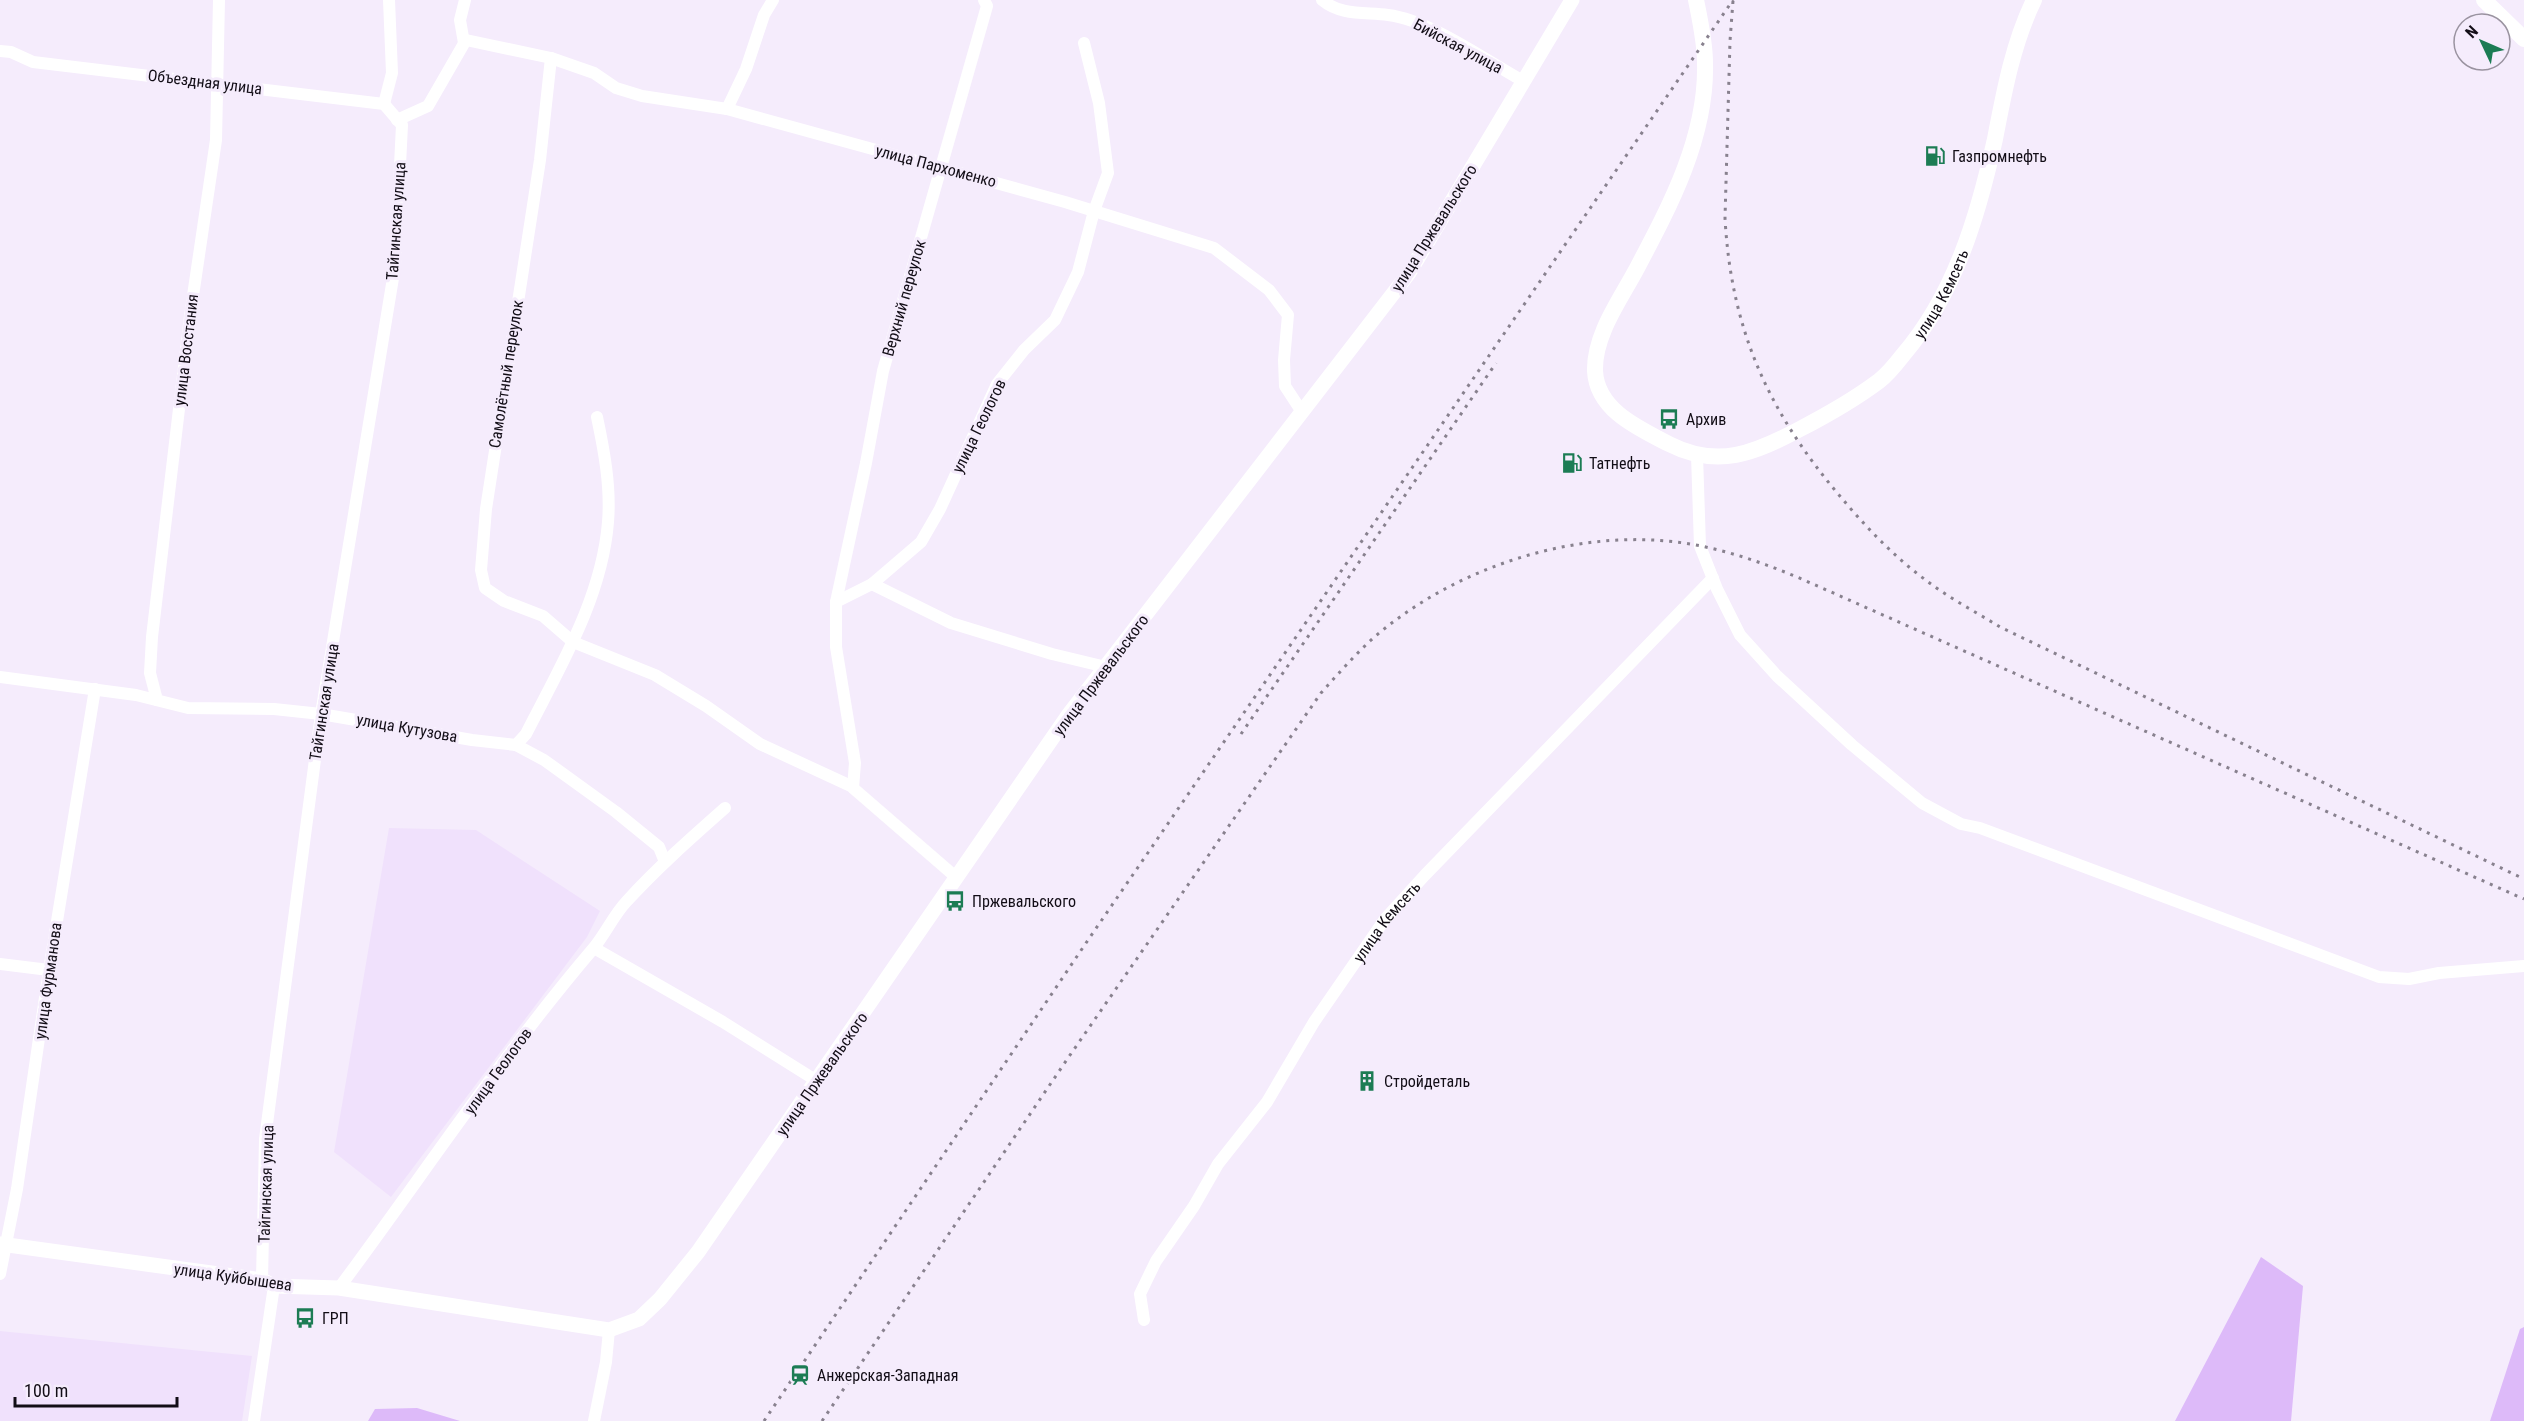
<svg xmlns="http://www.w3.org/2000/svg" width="2524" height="1421" font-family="'Roboto Condensed',sans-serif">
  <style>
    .built { fill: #f0e1fc }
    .green { fill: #ddbaf9 }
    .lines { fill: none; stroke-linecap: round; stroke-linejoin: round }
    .minor { stroke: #fff; stroke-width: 12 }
    .tertiary { stroke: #fff; stroke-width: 15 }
    .secondary { stroke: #fff; stroke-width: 16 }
    .rail { stroke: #88818e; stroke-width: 3; stroke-dasharray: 3 6; stroke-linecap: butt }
    .labels { text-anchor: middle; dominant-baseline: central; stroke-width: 6; stroke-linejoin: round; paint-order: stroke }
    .street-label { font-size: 16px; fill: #120d16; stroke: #f5ecfc }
    .poi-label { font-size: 16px; fill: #120d16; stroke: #f5ecfc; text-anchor: start }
  </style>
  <rect width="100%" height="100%" fill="#f5ecfc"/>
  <path class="built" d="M 389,828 L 476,830 L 600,911 L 587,937 L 391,1197 L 334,1152 Z
    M 0,1331 L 252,1356 L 242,1421 L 0,1421 Z"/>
  <path class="green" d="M 2261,1257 L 2303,1286 L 2291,1421 L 2175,1421 Z
    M 2524,1327 L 2524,1421 L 2490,1421 L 2520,1329 Z
    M 417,1408 L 460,1421 L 368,1421 L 375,1409 Z"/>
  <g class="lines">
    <g class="minor">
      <path d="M 1322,0 C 1341,16 1365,12 1388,15 C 1430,20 1485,60 1523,81"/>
      <path d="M 464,43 L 460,20 L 465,0"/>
      <path d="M 0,51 L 11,52 L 33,62 L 384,104 L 402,125 L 395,266 L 321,714 L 265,1139 L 262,1280"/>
      <path d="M 551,58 L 540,160 L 486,509 L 481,570 L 485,588 L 504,601 L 543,616 L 573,642 L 655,675 L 706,706 L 760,744 L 853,787"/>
      <path d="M 384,104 L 392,73 L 389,0"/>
      <path d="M 727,109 L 746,69 L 764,15 L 773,0"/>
      <path d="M 397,120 L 428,106 L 466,40 L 551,58 L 594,73 L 616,88 L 642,96 L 727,109 L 1065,202 L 1214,248 L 1269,290 L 1288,315 L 1284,360 L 1285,386 L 1302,412"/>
      <path d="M 1697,455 L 1700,546 L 1717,589 L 1740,635 L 1777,676 L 1852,745 L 1922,803 L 1961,824 L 1980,828 L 2379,977 L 2409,979 L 2439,973 L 2524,966"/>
      <path d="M 872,584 L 951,623 L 1052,654 L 1106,667"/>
      <path d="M 836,602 L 872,584 L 921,542 L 940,509 L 997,384 L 1024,350 L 1055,320 L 1078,272 L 1094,211 L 1108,173 L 1099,103 L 1084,43"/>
      <path d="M 0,677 L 136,695 L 188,708 L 274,709 L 321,714 L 472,740 L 516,745 L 544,760 L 616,812 L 659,847 L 665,862"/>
      <path d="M 157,700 L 150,673 L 152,637 L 190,316 L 216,140 L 219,0"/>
      <path d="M 516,745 L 526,734 C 560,667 602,598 608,522 C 611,487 604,450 597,417"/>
      <path d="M 957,878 L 853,788 L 855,763 L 836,647 L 836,602 L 866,463 L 883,371 L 987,6 L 984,0"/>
      <path d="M 594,948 L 723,1022 L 817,1081"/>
      <path d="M 0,964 L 49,970"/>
      <path d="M 0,1274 L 17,1189 L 49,970 L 95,689"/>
      <path d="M 339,1288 C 423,1175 501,1057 592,950 C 605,935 613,916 626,902 C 657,868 691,838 725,808"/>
      <path id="s1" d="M 1144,1320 L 1140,1294 L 1156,1261 L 1194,1206 L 1218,1164 L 1267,1102 L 1314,1022 L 1385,919 L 1425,875 L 1713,578"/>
      <path d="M 254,1421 L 274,1286"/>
      <path d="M 594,1421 L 606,1362 L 609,1330"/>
    </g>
    <path class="tertiary" d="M 0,1244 L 262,1280 L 274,1286 L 339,1288 L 609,1330 L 639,1319 L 660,1299 L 698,1252 L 1069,714 L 1409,273 L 1572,0"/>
    <g class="secondary">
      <path id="s2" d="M 1696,0 C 1700,20 1705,42 1705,63 C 1707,137 1670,206 1636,270 C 1620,300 1594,335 1595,371 C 1597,410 1638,428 1669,444 C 1718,469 1755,453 1800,429 C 1827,415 1855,399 1879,381 C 1888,374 1896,364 1903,355 C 1955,294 1978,216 1995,139 C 2004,92 2013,43 2034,0"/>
      <path d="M 2484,0 L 2524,39"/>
    </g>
    <path class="rail" d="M 1733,1 L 1730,41 L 1725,218 C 1731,329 1768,411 1839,495 C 1865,526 1894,557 1927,581 C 1949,598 1976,612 2000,627 L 2524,879
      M 1241,734 L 1496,363
      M 764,1421 L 1086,943 L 1733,0
      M 822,1421 L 1068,1058 L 1321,693 C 1337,675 1353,657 1371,640 C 1457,564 1588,523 1701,546 C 1740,554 1777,568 1813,584 L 2524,899"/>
  </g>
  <defs>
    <g id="fuel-bare" transform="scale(1.62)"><path d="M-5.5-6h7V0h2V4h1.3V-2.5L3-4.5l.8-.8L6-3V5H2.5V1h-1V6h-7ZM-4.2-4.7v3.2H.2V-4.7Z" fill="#1c7c54" stroke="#f5ecfc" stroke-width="2.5" paint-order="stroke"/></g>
    <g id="bus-bare" transform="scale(1.62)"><path d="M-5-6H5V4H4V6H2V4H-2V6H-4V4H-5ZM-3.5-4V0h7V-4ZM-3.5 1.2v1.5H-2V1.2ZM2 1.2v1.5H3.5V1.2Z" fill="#1c7c54" stroke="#f5ecfc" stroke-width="2.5" paint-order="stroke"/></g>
    <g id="building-bare" transform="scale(1.62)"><path d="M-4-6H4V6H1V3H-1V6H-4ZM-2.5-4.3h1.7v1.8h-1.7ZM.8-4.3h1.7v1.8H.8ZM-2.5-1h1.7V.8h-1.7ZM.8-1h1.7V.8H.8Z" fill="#1c7c54" stroke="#f5ecfc" stroke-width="2.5" paint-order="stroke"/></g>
    <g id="station-bare" transform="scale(1.62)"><path d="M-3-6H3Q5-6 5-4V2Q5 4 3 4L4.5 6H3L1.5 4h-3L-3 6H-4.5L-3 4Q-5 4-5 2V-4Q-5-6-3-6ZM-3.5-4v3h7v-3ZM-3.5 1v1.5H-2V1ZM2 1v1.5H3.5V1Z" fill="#1c7c54" stroke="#f5ecfc" stroke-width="2.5" paint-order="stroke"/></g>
  </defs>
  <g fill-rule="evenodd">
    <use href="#fuel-bare" x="1935" y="156"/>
    <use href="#bus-bare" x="1669" y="419"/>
    <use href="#fuel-bare" x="1572" y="463"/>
    <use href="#bus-bare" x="955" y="901"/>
    <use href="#building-bare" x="1367" y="1081"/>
    <use href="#bus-bare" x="305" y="1318"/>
    <use href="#station-bare" x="800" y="1375"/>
  </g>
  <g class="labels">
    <g class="street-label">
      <text transform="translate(1458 46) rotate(28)">Бийская улица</text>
      <text transform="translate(205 82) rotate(7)">Объездная улица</text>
      <text transform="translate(936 166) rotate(15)">улица Пархоменко</text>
      <text transform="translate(396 221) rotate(-86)">Тайгинская улица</text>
      <text transform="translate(1434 228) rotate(-58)">улица Пржевальского</text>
      <text stroke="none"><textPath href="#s2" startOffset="843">улица Кемсеть</textPath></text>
      <text transform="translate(904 298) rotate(-74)">Верхний переулок</text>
      <text transform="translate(186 350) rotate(-83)">улица Восстания</text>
      <text transform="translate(506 374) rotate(-81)">Самолётный переулок</text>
      <text transform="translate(979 426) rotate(-64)">улица Геологов</text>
      <text transform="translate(1101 675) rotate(-53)">улица Пржевальского</text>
      <text transform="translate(324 702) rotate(-81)">Тайгинская улица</text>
      <text transform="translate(407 728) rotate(10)">улица Кутузова</text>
      <text stroke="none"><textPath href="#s1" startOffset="474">улица Кемсеть</textPath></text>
      <text transform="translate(48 981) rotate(-82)">улица Фурманова</text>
      <text transform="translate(498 1071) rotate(-54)">улица Геологов</text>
      <text transform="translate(822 1074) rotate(-55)">улица Пржевальского</text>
      <text transform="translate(266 1184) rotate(-88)">Тайгинская улица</text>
      <text transform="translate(233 1277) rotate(8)">улица Куйбышева</text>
    </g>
    <g class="poi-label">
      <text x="1952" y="156">Газпромнефть</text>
      <text x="1686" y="419">Архив</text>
      <text x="1589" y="463">Татнефть</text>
      <text x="972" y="901">Пржевальского</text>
      <text x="1384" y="1081">Стройдеталь</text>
      <text x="322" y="1318">ГРП</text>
      <text x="817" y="1375">Анжерская-Западная</text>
    </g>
  </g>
  <g transform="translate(2482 42) rotate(314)"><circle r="28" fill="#f5ecfc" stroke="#9a93a0" stroke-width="1.5"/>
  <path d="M0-4.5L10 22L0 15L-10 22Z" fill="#1c7c54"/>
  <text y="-9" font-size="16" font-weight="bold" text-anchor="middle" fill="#120d16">N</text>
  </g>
  <path d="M15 1397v9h162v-9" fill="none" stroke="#120d16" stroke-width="3"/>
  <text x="24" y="1397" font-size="18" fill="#120d16" stroke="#f5ecfc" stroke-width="4.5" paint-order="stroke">100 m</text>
</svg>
